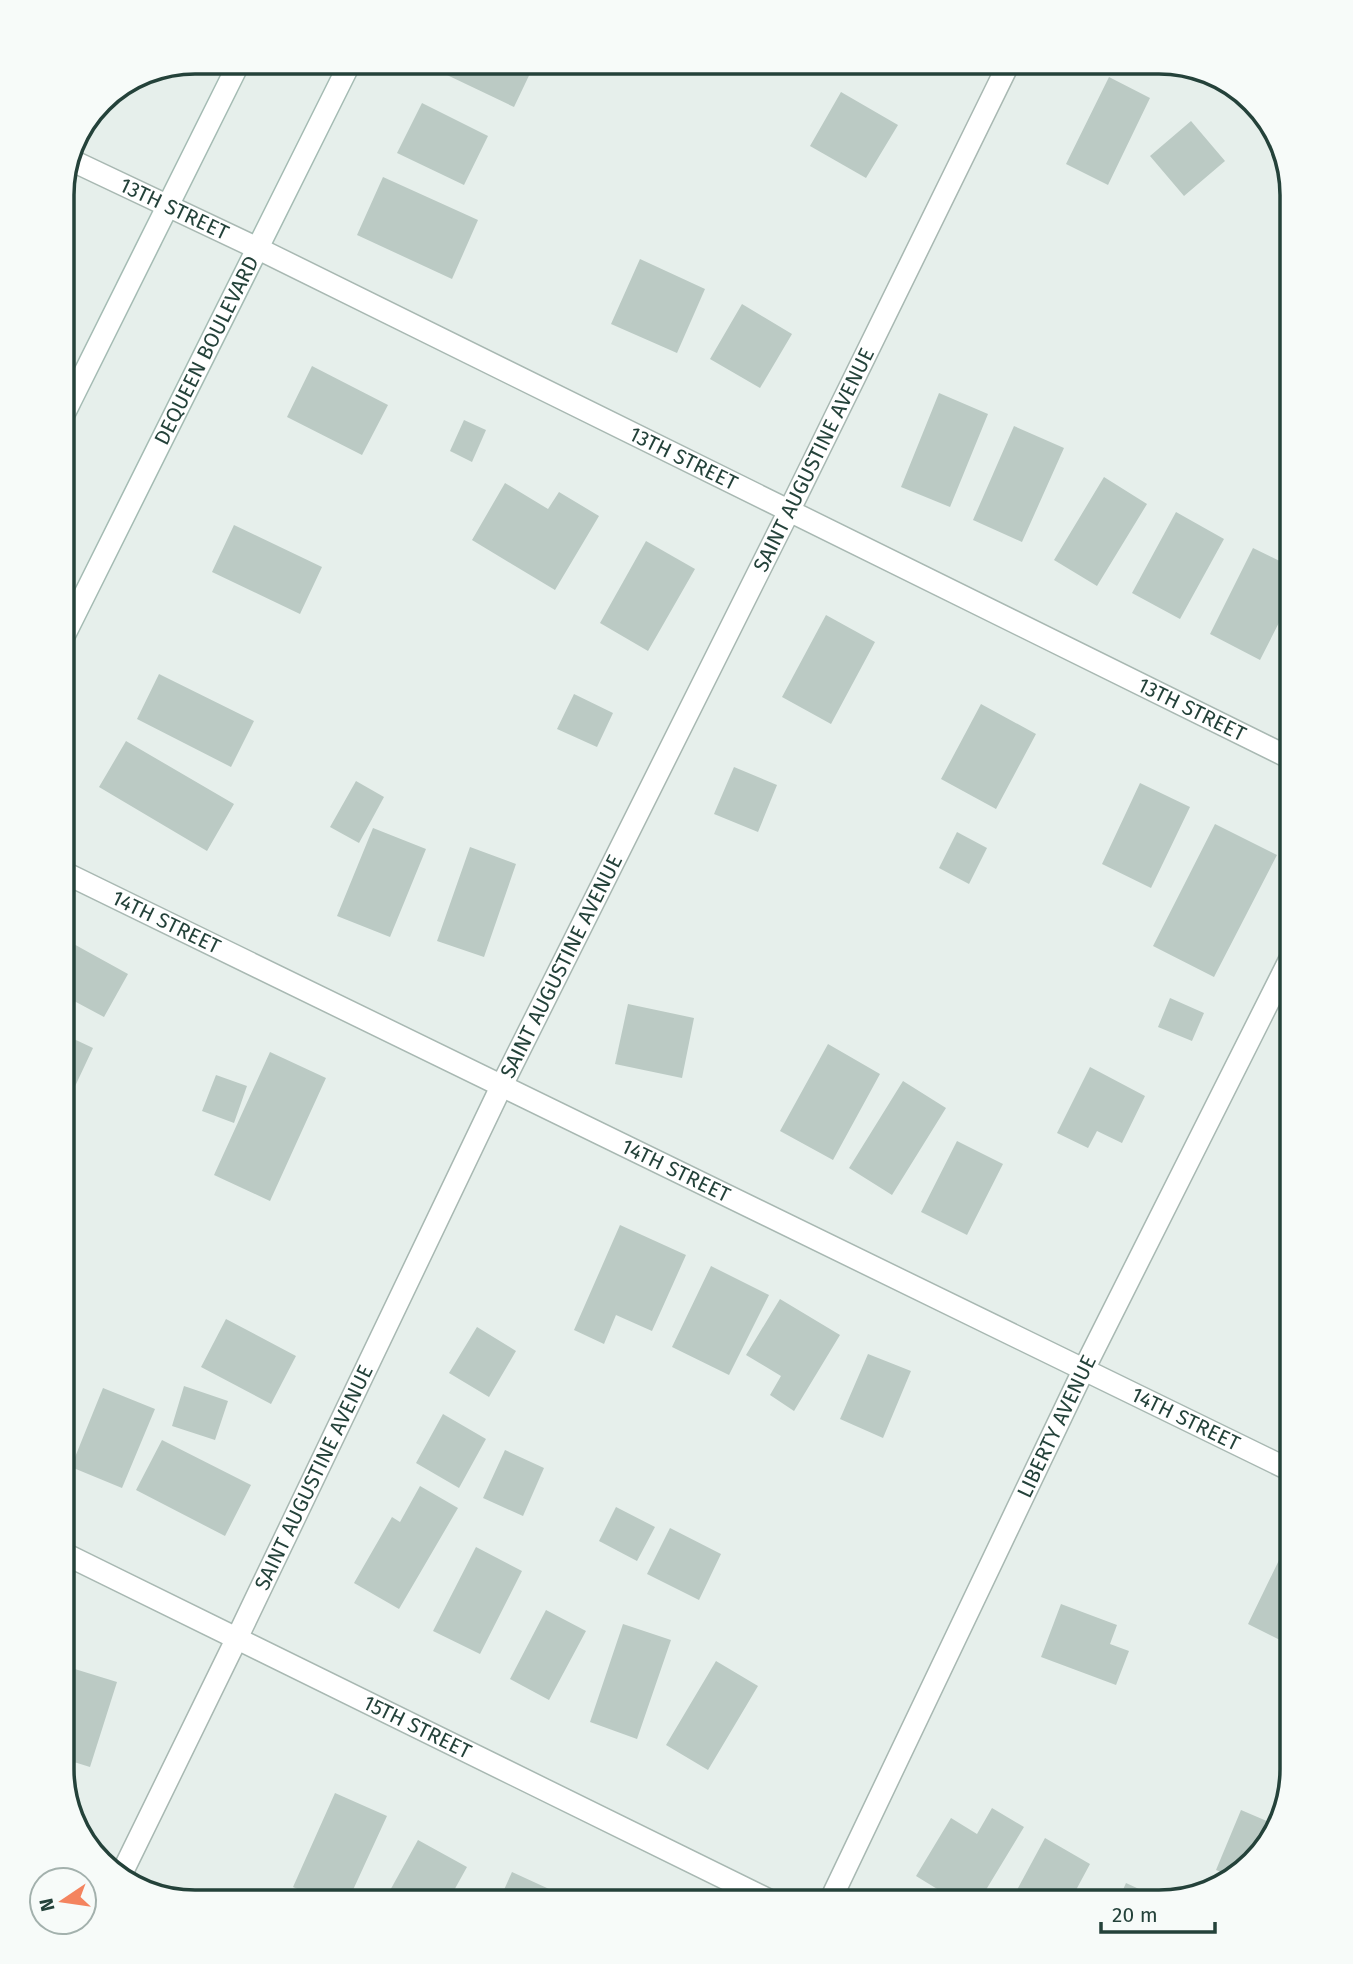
<svg xmlns="http://www.w3.org/2000/svg" width="1353" height="1964" font-family="'Fira Sans',sans-serif">
  <style>
    .building { fill: #bbcac4 }
    .lines { fill: none; stroke-linecap: round; stroke-linejoin: round }
    .street-casing { stroke: #a8b8b2; stroke-width: 24 }
    .secondary-casing { stroke: #a4bbb3; stroke-width: 24 }
    .street { stroke: #fff; stroke-width: 21 }
    .secondary { stroke: #fff; stroke-width: 21 }
    .labels { text-anchor: middle; dominant-baseline: central; stroke-width: 7; stroke-linejoin: round; paint-order: stroke }
    .street-label { font-size: 21px; fill: #24423a; stroke: #f7fbf9 }
    .rim { fill: none; stroke: #24423a; stroke-width: 3.5 }
  </style>
  <rect width="100%" height="100%" fill="#e6efeb"/>
  <path class="building" d="M 454,61 L 532,61 L 535,63 L 514,107 L 447,75 Z
    M 1109,77 L 1150,98 L 1108,185 L 1066,164 Z
    M 841,92 L 898,125 L 866,178 L 810,146 Z
    M 422,103 L 488,136 L 464,185 L 397,153 Z
    M 1191,121 L 1225,161 L 1184,196 L 1150,156 Z
    M 383,177 L 478,220 L 452,279 L 357,235 Z
    M 62,243 L 69,249 L 62,259 Z
    M 640,259 L 705,289 L 677,353 L 611,324 Z
    M 742,304 L 792,334 L 760,388 L 710,359 Z
    M 312,366 L 388,405 L 362,455 L 287,417 Z
    M 939,393 L 988,414 L 950,507 L 901,487 Z
    M 464,420 L 486,430 L 472,462 L 450,451 Z
    M 1014,426 L 1064,448 L 1022,542 L 973,520 Z
    M 1104,477 L 1147,504 L 1097,586 L 1054,560 Z
    M 505,483 L 548,509 L 559,492 L 599,516 L 555,590 L 472,540 Z
    M 1176,512 L 1224,539 L 1180,619 L 1132,593 Z
    M 234,525 L 322,567 L 300,614 L 212,572 Z
    M 646,541 L 695,569 L 648,651 L 600,623 Z
    M 1253,548 L 1292,567 L 1292,597 L 1260,660 L 1210,634 Z
    M 826,615 L 875,642 L 831,724 L 782,697 Z
    M 159,674 L 254,721 L 231,767 L 137,719 Z
    M 574,694 L 613,713 L 597,747 L 557,729 Z
    M 981,704 L 1036,734 L 996,809 L 941,779 Z
    M 126,741 L 234,804 L 207,851 L 99,787 Z
    M 734,767 L 777,785 L 758,832 L 714,814 Z
    M 356,781 L 384,797 L 359,843 L 330,827 Z
    M 1140,783 L 1190,807 L 1151,888 L 1102,864 Z
    M 1215,824 L 1277,855 L 1214,977 L 1153,946 Z
    M 373,828 L 426,849 L 390,937 L 337,916 Z
    M 957,832 L 987,848 L 969,884 L 939,868 Z
    M 470,847 L 516,864 L 484,957 L 437,941 Z
    M 61,937 L 128,974 L 104,1017 L 61,994 Z
    M 1170,998 L 1204,1013 L 1192,1041 L 1158,1027 Z
    M 628,1004 L 694,1018 L 682,1078 L 615,1064 Z
    M 61,1033 L 93,1048 L 70,1097 L 61,1093 Z
    M 828,1044 L 880,1074 L 833,1160 L 780,1131 Z
    M 270,1052 L 326,1078 L 270,1201 L 214,1175 Z
    M 1090,1067 L 1145,1096 L 1122,1143 L 1097,1131 L 1088,1148 L 1057,1133 Z
    M 216,1075 L 247,1086 L 234,1123 L 202,1111 Z
    M 903,1081 L 946,1108 L 892,1195 L 849,1168 Z
    M 957,1141 L 1003,1164 L 967,1235 L 921,1212 Z
    M 620,1225 L 686,1255 L 652,1331 L 616,1315 L 604,1344 L 574,1330 Z
    M 711,1266 L 769,1295 L 729,1375 L 672,1347 Z
    M 780,1299 L 840,1335 L 794,1411 L 770,1395 L 781,1376 L 746,1355 Z
    M 226,1319 L 296,1356 L 271,1404 L 201,1367 Z
    M 477,1327 L 516,1351 L 489,1397 L 449,1373 Z
    M 1292,1332 L 1292,1353 L 1283,1349 Z
    M 868,1354 L 911,1371 L 883,1438 L 840,1419 Z
    M 184,1386 L 228,1401 L 215,1440 L 172,1426 Z
    M 103,1388 L 155,1409 L 122,1488 L 71,1467 Z
    M 443,1414 L 486,1439 L 459,1488 L 416,1463 Z
    M 162,1440 L 251,1485 L 225,1536 L 136,1490 Z
    M 505,1450 L 544,1468 L 523,1516 L 483,1498 Z
    M 420,1486 L 458,1508 L 399,1609 L 354,1583 L 392,1517 L 400,1522 Z
    M 616,1507 L 655,1527 L 637,1561 L 599,1541 Z
    M 670,1528 L 721,1554 L 699,1600 L 647,1574 Z
    M 476,1547 L 522,1571 L 480,1654 L 433,1631 Z
    M 1281,1556 L 1292,1561 L 1292,1646 L 1248,1624 Z
    M 1061,1604 L 1117,1625 L 1110,1644 L 1129,1651 L 1116,1685 L 1041,1657 Z
    M 546,1610 L 586,1631 L 549,1700 L 510,1679 Z
    M 623,1624 L 671,1640 L 637,1739 L 590,1722 Z
    M 716,1661 L 758,1686 L 708,1770 L 666,1745 Z
    M 65,1666 L 117,1682 L 90,1767 L 61,1758 L 61,1678 Z
    M 335,1793 L 387,1816 L 347,1903 L 326,1903 L 293,1887 Z
    M 992,1808 L 1024,1827 L 978,1903 L 960,1903 L 916,1876 L 951,1818 L 977,1834 Z
    M 1241,1810 L 1274,1824 L 1264,1846 L 1233,1877 L 1216,1870 Z
    M 1045,1838 L 1090,1864 L 1069,1903 L 1010,1903 Z
    M 418,1840 L 467,1867 L 447,1903 L 403,1903 L 388,1894 Z
    M 512,1872 L 560,1894 L 556,1903 L 498,1903 Z
    M 1126,1883 L 1165,1901 L 1117,1903 Z
    M 184,1891 L 210,1902 L 180,1901 Z"/>
  <g class="lines">
    <g class="street-casing">
      <g id="street">
        <path id="s1" d="M 73,161 L 259,249 L 1292,759"/>
        <path id="s2" d="M 61,871 L 1292,1471"/>
        <path id="s3" d="M 61,1552 L 775,1903"/>
        <path id="s4" d="M 120,1877 L 237,1638 L 501,1087 L 789,511 L 1010,61"/>
        <path id="s5" d="M 829,1903 L 1084,1369 L 1292,955"/>
      </g>
    </g>
    <g class="secondary-casing">
      <g id="secondary">
        <path d="M 61,420 L 240,61"/>
        <path id="s6" d="M 61,642 L 351,61"/>
      </g>
    </g>
    <use href="#street" class="street"/>
    <use href="#secondary" class="secondary"/>
  </g>
  <g class="labels">
    <g class="street-label">
      <text stroke="none"><textPath href="#s1" startOffset="112">13TH STREET</textPath></text>
      <text stroke="none"><textPath href="#s6" startOffset="326">DEQUEEN BOULEVARD</textPath></text>
      <text stroke="none"><textPath href="#s1" startOffset="679">13TH STREET</textPath></text>
      <text stroke="none"><textPath href="#s4" startOffset="1578">SAINT AUGUSTINE AVENUE</textPath></text>
      <text stroke="none"><textPath href="#s1" startOffset="1246">13TH STREET</textPath></text>
      <text stroke="none"><textPath href="#s2" startOffset="117">14TH STREET</textPath></text>
      <text stroke="none"><textPath href="#s4" startOffset="1012">SAINT AUGUSTINE AVENUE</textPath></text>
      <text stroke="none"><textPath href="#s2" startOffset="684">14TH STREET</textPath></text>
      <text stroke="none"><textPath href="#s2" startOffset="1251">14TH STREET</textPath></text>
      <text stroke="none"><textPath href="#s5" startOffset="528">LIBERTY AVENUE</textPath></text>
      <text stroke="none"><textPath href="#s4" startOffset="444">SAINT AUGUSTINE AVENUE</textPath></text>
      <text stroke="none"><textPath href="#s3" startOffset="397">15TH STREET</textPath></text>
    </g>
  </g>
  <path d="M0 0H1353V1964H0ZM195 74H1159A121 121 0 0 1 1280 195V1769A121 121 0 0 1 1159 1890H195A121 121 0 0 1 74 1769V195A121 121 0 0 1 195 74Z" fill="#f7fbf9" fill-rule="evenodd"/>
  <path class="rim" d="M195 74H1159A121 121 0 0 1 1280 195V1769A121 121 0 0 1 1159 1890H195A121 121 0 0 1 74 1769V195A121 121 0 0 1 195 74Z"/>
  <g transform="translate(63 1901) rotate(257)"><circle r="33" fill="#f7fbf9" stroke="#a3b1ad" stroke-width="2"/>
  <path d="M0-5L12 26L0 18L-12 26Z" fill="#f4845f"/>
  <text y="-10" font-size="19" font-weight="bold" text-anchor="middle" fill="#24423a">N</text>
  </g>
  <path d="M1101 1922v10h114v-10" fill="none" stroke="#24423a" stroke-width="3.5"/>
  <text x="1112" y="1922" font-size="21" fill="#24423a" stroke="#f7fbf9" stroke-width="5" paint-order="stroke">20 m</text>
</svg>
